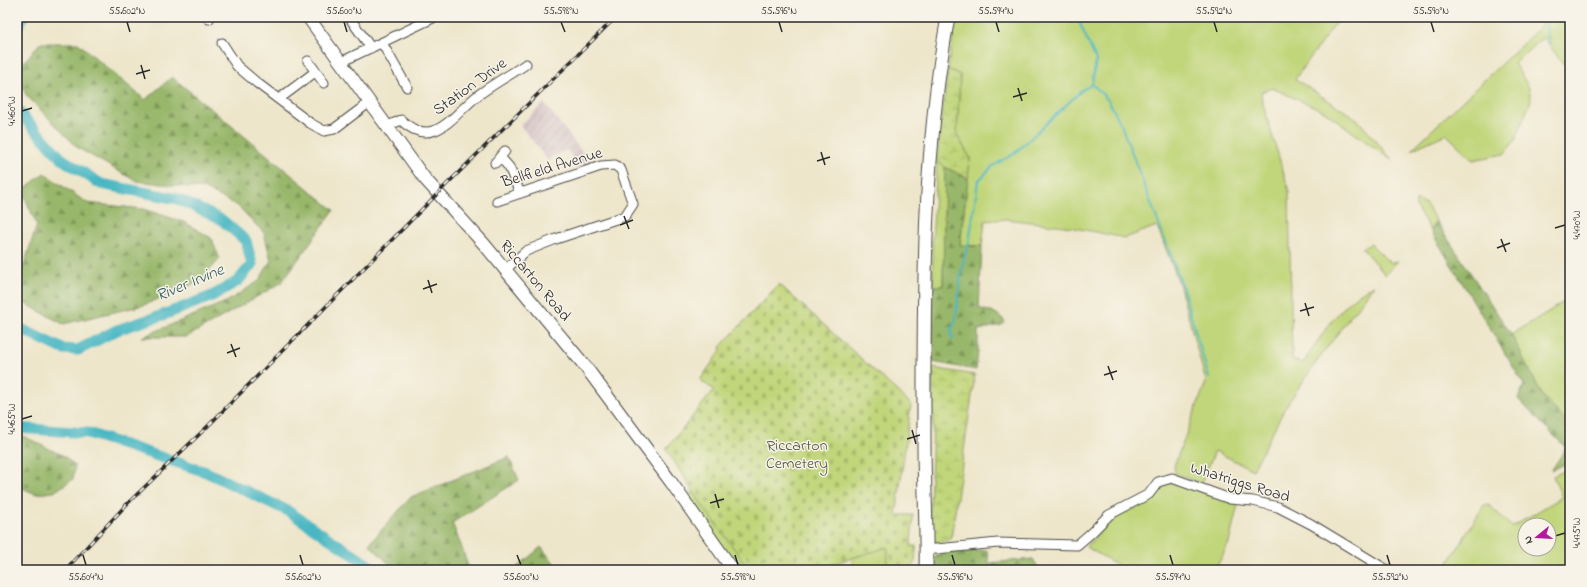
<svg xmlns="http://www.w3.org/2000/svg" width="1587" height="587" font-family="'Indie Flower',sans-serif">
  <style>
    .industrial { fill: url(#industrial-furrows) }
    .grass { fill: #c1d67a; stroke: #768052; fill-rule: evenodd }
    .forest { fill: url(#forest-firs); stroke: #62714a }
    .wetland { fill: url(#wetland-marsh); stroke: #768052 }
    .cemetery { fill: url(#cemetery-stones); stroke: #768052 }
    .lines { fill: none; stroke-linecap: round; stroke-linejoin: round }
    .stream { stroke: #49b7c3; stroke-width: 2 }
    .river { stroke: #49b7c3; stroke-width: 11 }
    .minor-casing { stroke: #484743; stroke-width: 11 }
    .major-casing { stroke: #484743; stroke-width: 14 }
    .highway-casing { stroke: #484743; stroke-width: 15 }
    .minor { stroke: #fff; stroke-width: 9 }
    .major { stroke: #fff; stroke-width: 12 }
    .highway { stroke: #fff; stroke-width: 13 }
    .rail-casing { stroke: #2b2b2b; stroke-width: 3.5 }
    .rail { stroke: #f7f3e8; stroke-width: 2; stroke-dasharray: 6; stroke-linecap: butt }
    .ticks { fill: none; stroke: #2b2b2b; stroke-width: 1.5 }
    .labels { text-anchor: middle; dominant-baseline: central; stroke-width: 3; stroke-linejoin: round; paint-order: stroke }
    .street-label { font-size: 16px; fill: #2b2b2b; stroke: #f7f3e8 }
    .park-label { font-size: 16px; fill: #50563f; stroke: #f7f3e8 }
    .water-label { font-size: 17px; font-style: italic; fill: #365c60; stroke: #f7f3e8 }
    .neatline { fill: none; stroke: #2b2b2b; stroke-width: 1.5 }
    .ticks-label { font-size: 10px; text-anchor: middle; fill: #2b2b2b }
  </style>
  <defs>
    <pattern id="industrial-furrows" width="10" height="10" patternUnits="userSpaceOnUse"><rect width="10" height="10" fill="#d2bec2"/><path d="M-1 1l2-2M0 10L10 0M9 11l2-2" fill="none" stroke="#b4a3a7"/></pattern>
    <pattern id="forest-firs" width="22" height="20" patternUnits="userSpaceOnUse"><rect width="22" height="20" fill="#98b76a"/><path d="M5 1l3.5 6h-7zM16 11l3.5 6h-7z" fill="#7c9557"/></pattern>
    <pattern id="wetland-marsh" width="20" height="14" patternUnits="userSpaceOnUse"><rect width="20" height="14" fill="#c1d67a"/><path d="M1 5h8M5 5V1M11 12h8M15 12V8" fill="none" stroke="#a6b86a"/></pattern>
    <pattern id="cemetery-stones" width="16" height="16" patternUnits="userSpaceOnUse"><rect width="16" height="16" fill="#c1d67a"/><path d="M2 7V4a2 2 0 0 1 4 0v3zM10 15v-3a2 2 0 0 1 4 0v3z" fill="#a6b86a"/></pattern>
  </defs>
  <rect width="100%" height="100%" fill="#f7f3e8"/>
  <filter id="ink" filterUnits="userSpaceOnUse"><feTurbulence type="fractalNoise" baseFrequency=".025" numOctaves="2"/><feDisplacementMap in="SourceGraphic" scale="8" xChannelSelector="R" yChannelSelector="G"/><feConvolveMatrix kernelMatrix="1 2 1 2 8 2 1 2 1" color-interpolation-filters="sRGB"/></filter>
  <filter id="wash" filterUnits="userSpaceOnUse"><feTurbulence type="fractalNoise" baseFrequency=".012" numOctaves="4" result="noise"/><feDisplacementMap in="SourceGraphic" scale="16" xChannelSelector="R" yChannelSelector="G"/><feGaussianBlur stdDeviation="0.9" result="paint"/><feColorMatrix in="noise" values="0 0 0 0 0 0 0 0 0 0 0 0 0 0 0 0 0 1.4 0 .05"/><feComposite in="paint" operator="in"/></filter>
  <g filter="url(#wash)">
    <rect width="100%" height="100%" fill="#eee6cb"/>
    <path class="industrial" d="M 544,103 L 593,166 L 577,169 L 571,155 L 567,150 L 551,157 L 549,162 L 520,125 Z"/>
    <path class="grass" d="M 956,17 L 1340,17 L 1295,79 L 1357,119 L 1394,162 L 1324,111 L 1272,88 L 1261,92 L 1262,101 L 1289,191 L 1292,360 L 1303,363 C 1322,335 1341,301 1374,285 L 1320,357 L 1286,406 L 1253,470 L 1215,451 L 1201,484 L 1175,473 L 1174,466 L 1206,382 L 1179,283 L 1157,226 L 1125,238 L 1065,226 L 1005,219 L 985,221 L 982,246 L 960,246 L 970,158 L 957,135 L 960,75 L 948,69 Z
      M 1540,17 L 1570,17 L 1570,61 L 1562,63 L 1544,37 L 1514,63 L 1529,88 L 1531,100 L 1516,139 L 1504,154 L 1473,160 L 1446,134 L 1411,150 L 1541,26 Z
      M 937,160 L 945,167 L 943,287 L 933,286 L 932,244 Z
      M 1416,200 L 1426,204 L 1436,221 L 1431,231 L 1416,207 Z
      M 1371,244 L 1390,263 L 1398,261 L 1385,275 L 1362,248 Z
      M 1570,298 L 1570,426 L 1542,395 L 1511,335 Z
      M 1570,468 L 1570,570 L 1444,570 L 1484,505 L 1488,504 L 1512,527 L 1562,497 L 1553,476 ZM 1525,525 L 1549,525 L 1549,549 L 1525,549 Z
      M 1174,482 L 1238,504 L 1229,543 L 1215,570 L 1127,570 L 1086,547 L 1113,517 L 1153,494 L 1164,483 Z
      M 693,492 L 750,570 L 739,570 L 687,497 Z
      M 888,547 L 887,570 L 855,570 L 851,558 Z"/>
    <path class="forest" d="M 40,43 L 78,43 L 145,100 L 172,77 L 334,210 L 281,283 L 187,337 L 142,337 L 228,301 L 259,281 L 271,260 L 264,233 L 238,206 L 205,189 L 136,181 L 78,148 L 26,95 L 17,70 Z
      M 945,167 L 968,178 L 960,245 L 982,246 L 979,308 L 997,314 L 1005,321 L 1002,325 L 978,330 L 978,351 L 976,370 L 932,362 L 933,286 L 943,286 Z
      M 44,173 L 87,203 L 143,209 L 184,222 L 211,238 L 220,259 L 198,282 L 144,305 L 63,324 L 17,299 L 17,286 L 37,225 L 22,191 Z
      M 1436,221 L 1511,334 L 1542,395 L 1570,426 L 1570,461 L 1551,471 L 1566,448 L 1518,399 L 1524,385 L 1431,231 Z
      M 17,433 L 64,456 L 75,466 L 73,479 L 54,492 L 36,494 L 17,486 Z
      M 509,457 L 519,480 L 452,523 L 462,548 L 469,570 L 395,570 L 369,544 L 411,497 Z
      M 541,547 L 560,570 L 514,570 Z
      M 987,550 L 989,563 L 1033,559 L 1039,569 L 931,570 L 935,557 L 945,552 Z"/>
    <path class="wetland" d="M 948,69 L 960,75 L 957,135 L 970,158 L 968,178 L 945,167 L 937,160 L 939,134 Z
      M 932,368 L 975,375 L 951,539 L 936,543 L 931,542 L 929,536 L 933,426 Z"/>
    <path class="cemetery" d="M 779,284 L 911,404 L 896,515 L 913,515 L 911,546 L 916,546 L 915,563 L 911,570 L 887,570 L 888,547 L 813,570 L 750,570 L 702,505 L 666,449 L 714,390 L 700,380 L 721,350 L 720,347 Z"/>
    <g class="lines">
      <path class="stream" d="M 1077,17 L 1096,60 L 1092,84 L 1108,100 L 1120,122 L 1181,282 L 1209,378
        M 1545,17 L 1547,31 L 1550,44
        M 952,340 L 953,337 L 951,335 L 952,327 L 955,324 L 962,266 L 969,243 L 978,181 L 993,166 L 1015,153 L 1081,91 L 1092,84"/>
      <path class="river" d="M 17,28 L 23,17
        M 17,110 L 62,159 L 101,184 L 178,199 L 222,220 L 246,241 L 252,264 L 238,281 L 212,296 L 163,315 L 117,330 L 78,350 L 63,349 L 17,327
        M 17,428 L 88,433 L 206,472 L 288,511 L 376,570"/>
    </g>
  </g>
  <g filter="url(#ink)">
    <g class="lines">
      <g class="minor-casing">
        <path id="minor" d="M 207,17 L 209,19
          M 349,17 L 371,48
          M 222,43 L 237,66 L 257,83 L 310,123 L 324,131 L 334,129 L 370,102
          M 382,43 L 407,87
          M 308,61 L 324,83
          M 341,62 L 435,17
          M 279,99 L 315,72
          M 388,126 L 401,120 C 433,151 453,115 477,96 C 493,84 510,75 526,64
          M 500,157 L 509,167 L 520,193
          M 495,163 L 505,151
          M 497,201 L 601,166 L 615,165 L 621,170 L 633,204 L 625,216 L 556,239 L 526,251 L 505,270
          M 926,550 L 998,543 L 1077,545 L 1091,533 L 1109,515 L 1149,494 L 1158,482 L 1172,478 L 1230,499 L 1253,501 L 1278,507 L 1311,524 L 1387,570"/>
      </g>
      <g class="major-casing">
        <path id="major" d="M 308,17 L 425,179 L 484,244 L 585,366 L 671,482 L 733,570"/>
      </g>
      <g class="highway-casing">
        <path id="highway" d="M 926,570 C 927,528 924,485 924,443 C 924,301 922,157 948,17"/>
      </g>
      <use href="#minor" class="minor"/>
      <use href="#major" class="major"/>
      <use href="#highway" class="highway"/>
      <g class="rail-casing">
        <path id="rail" d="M 65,570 L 127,504 L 208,426 L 446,185 L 616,17"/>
      </g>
      <use href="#rail" class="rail"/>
    </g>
  </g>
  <path class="ticks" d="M 127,22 L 130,32M 344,22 L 347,32M 561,22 L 565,32M 779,22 L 782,32M 996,22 L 999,32M 1214,22 L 1217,32M 1431,22 L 1434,32M 141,65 L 145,79M 136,74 L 150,70M 1018,88 L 1022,101M 1013,97 L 1027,93M 22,111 L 32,108M 821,152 L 825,165M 817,161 L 830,157M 624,216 L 629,229M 620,225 L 633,220M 1555,228 L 1565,225M 1501,239 L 1506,252M 1497,248 L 1510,243M 428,280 L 432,293M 423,289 L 437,284M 1305,303 L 1309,316M 1300,311 L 1314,307M 231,344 L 236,357M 227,353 L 240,348M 1108,366 L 1113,380M 1104,375 L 1117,371M 22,419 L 32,416M 912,430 L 916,444M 907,439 L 920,435M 715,494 L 719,508M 710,503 L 724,499M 1555,536 L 1565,533M 83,555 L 86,565M 300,555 L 303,565M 517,555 L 521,565M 735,555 L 738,565M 952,555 L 955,565M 1170,555 L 1173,565M 1387,555 L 1390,565"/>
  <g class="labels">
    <g class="street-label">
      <text transform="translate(470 87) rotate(-36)">Station Drive</text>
      <text transform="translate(552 168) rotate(-17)">Bellfield Avenue</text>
      <text transform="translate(535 281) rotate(50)">Riccarton Road</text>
      <text transform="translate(1240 483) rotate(17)">Whatriggs Road</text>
    </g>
    <g class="park-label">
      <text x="797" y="446">Riccarton<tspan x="797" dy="18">Cemetery</tspan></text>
    </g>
    <g class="water-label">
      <text transform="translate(190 283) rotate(-23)">River Irvine</text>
    </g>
  </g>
  <rect width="1587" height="587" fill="none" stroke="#f7f3e8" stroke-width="44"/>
  <g transform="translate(1537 537) rotate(252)"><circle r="19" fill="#f7f3e8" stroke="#a5a39c"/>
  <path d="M0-3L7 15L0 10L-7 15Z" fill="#b5179e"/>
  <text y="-6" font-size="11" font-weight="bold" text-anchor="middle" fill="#2b2b2b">N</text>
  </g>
  <rect x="22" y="22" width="1543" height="543" class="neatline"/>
  <g class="ticks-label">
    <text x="127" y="14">55.602°N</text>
    <text x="344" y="14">55.600°N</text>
    <text x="561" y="14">55.598°N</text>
    <text x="779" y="14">55.596°N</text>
    <text x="996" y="14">55.594°N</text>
    <text x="1214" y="14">55.592°N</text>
    <text x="1431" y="14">55.590°N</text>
    <text transform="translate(11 111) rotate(-90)" y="4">4.460°W</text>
    <text transform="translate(1576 225) rotate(-90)" y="4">4.470°W</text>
    <text transform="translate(11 419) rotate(-90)" y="4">4.465°W</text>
    <text transform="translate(1576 533) rotate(-90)" y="4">4.475°W</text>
    <text x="86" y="580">55.604°N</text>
    <text x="303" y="580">55.602°N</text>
    <text x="521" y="580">55.600°N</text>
    <text x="738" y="580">55.598°N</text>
    <text x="955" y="580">55.596°N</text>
    <text x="1173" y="580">55.594°N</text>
    <text x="1390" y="580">55.592°N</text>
  </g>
</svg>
